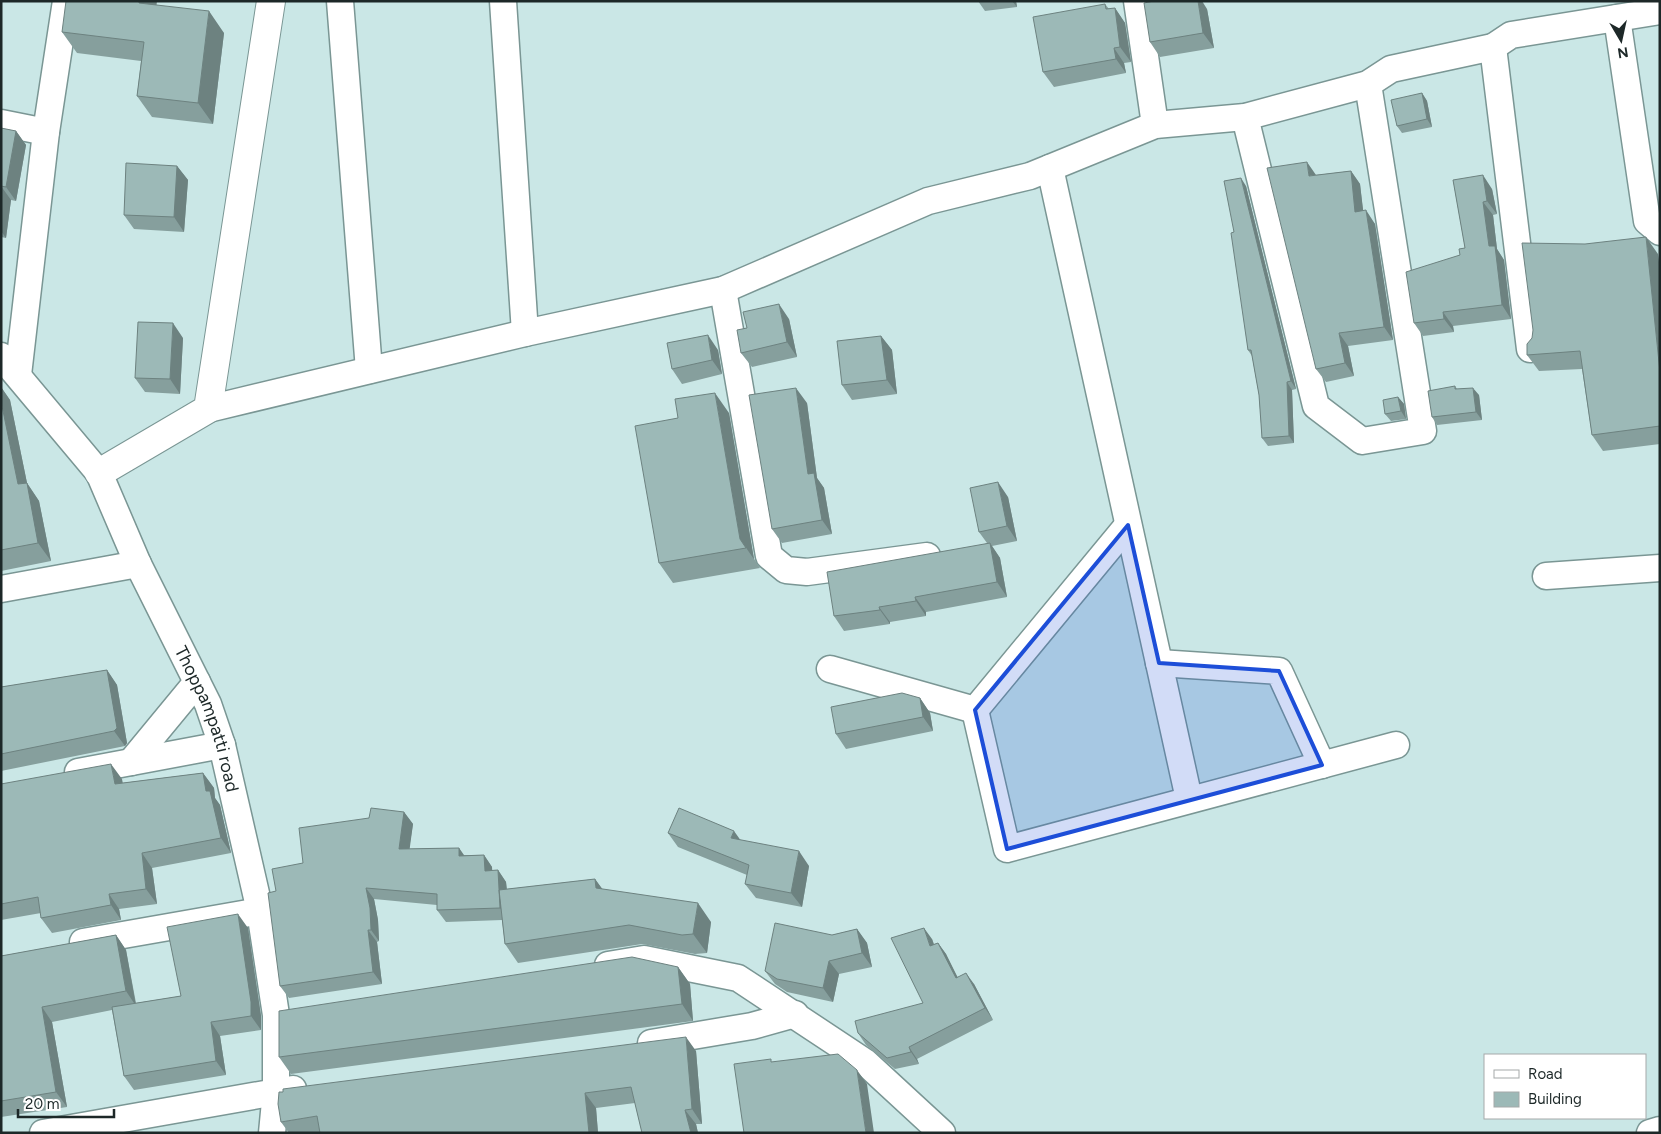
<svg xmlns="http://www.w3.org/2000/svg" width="1661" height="1134" font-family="Figtree,sans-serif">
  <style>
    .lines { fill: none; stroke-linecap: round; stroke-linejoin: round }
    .street-casing { stroke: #7a9694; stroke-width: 29 }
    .secondary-casing { stroke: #7a9694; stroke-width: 30 }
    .street { stroke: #fff; stroke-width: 26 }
    .secondary { stroke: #fff; stroke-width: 28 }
    .wall { fill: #869f9d }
    .shaded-wall { fill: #6d8280 }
    .building { fill: #9cb9b7; stroke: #6d8280 }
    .marked { fill: #1d4ed8; fill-opacity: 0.2; stroke: #1d4ed8; stroke-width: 4; stroke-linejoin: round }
    .labels { text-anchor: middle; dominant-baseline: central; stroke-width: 4; stroke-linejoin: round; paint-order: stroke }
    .street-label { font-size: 18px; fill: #1d2828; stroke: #fff }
  </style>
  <rect width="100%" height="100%" fill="#cae7e6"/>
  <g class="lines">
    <g class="street-casing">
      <g id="street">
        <path d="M 340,1 L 369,370"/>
        <path d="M 503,1 L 525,333"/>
        <path d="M 1137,1 L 1155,125"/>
        <path d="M 1617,18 L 1647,221 L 1660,232"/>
        <path d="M 1493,47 L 1530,349"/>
        <path d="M 1245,117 L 1316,406 L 1362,441 L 1423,431 L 1368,84"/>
        <path d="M 1,123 L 46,132"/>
        <path d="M 1050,168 L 1189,799"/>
        <path d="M 723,290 L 769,556 L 786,570 L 807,572 L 927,556"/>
        <path id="s1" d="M 1,356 L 99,473 L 138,564 L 208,704 L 222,745 L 260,911 L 276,1015 L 276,1091 L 272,1133"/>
        <path d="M 18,375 L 46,132 L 66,1"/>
        <path d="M 208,409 L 525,333 L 723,290 L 928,201 L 1030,176 L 1155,125 L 1245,117 L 1368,84 L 1391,69 L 1493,47 L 1511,35 L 1660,11"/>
        <path d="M 1546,576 L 1660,568"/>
        <path d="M 1,589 L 138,564"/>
        <path d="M 1159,663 L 1279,671 L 1322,765"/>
        <path d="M 830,669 L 975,710 L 1128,525"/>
        <path d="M 975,710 L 1007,849 L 1396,745"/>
        <path d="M 131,762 L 197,682"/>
        <path d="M 78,772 L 222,745"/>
        <path d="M 83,942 L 260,911"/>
        <path d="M 608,965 L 644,959 L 738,978 L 865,1062 L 942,1133"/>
        <path d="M 651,1043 L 752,1026 L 795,1014"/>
        <path d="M 43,1133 L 293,1089"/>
        <path d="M 1650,1133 L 1660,1130"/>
      </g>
    </g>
    <g class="secondary-casing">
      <path id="secondary" d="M 99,473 L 208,409 L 271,1"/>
    </g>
    <use href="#street" class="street"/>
    <use href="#secondary" class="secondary"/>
  </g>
  <path class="wall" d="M 978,1 L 1016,1 L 1017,7 L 985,11 Z
    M 1105,4 L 1109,9 L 1115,8 L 1125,23 L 1131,62 L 1124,63 L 1126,73 L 1054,87 L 1043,72 Z
    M 156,5 L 224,33 L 213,124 L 152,117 L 137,96 L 141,61 L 77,53 L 62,32 Z
    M 1207,9 L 1214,48 L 1160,57 L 1150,42 Z
    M 1422,93 L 1427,101 L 1432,127 L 1402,133 L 1397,126 Z
    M 1,128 L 16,131 L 26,145 L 16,201 L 11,200 L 6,238 L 1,237 Z
    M 177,166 L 188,180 L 184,232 L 134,229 L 124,215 Z
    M 1351,171 L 1360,184 L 1363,211 L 1375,224 L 1393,340 L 1348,346 L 1354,376 L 1326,382 L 1316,369 L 1316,175 Z
    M 1453,180 L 1492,189 L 1497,214 L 1493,215 L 1497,249 L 1504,260 L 1511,319 L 1453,326 L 1454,332 L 1423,336 L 1414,323 L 1460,255 L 1465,248 Z
    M 1246,186 L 1296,389 L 1292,390 L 1294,443 L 1268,446 L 1262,438 L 1259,395 L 1252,356 L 1248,350 L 1234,232 Z
    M 1658,254 L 1660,271 L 1660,444 L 1603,451 L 1592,435 L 1582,369 L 1539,371 L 1527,355 Z
    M 789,319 L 797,357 L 752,367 L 741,353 L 747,328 Z
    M 881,336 L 892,350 L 897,394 L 852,400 L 842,385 Z
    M 183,338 L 180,394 L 145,392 L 135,378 Z
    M 718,350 L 722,374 L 682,384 L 672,369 Z
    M 1455,386 L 1457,389 L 1479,395 L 1482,420 L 1437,425 L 1432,417 Z
    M 1,387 L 10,400 L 27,483 L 39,501 L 51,561 L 1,571 Z
    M 1398,397 L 1404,404 L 1406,419 L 1391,421 L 1385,414 Z
    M 807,403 L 817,478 L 824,488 L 832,534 L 782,543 L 772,529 Z
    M 729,413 L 754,559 L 760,568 L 673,583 L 659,563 Z
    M 1008,497 L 1017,541 L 992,546 L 1000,558 L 1007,597 L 926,612 L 926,616 L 890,622 L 890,624 L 844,631 L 834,616 L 987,543 L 979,532 Z
    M 107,670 L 117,685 L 127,743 L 125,746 L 1,771 L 1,687 Z
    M 920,698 L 930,713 L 933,731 L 846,749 L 836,734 Z
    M 203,773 L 214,788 L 215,798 L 220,805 L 231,853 L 152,868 L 157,904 L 119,909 L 121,920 L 52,933 L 41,918 L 41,913 L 1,920 L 1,784 L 122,779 L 122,783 Z
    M 404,812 L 413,824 L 409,849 L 459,848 L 464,855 L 484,855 L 492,867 L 492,871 L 498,870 L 506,882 L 507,889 L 595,879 L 602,889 L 711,922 L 707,953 L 695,954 L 642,944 L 518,963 L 505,944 L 502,920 L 446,922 L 437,910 L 437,905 L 374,899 L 378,920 L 379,941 L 377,942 L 382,984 L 289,998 L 280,986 L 276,891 L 369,818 Z
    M 668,833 L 740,840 L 809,866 L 802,907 L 756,898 L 745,884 L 747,875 L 678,847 Z
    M 248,928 L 261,1016 L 261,1030 L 220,1036 L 226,1075 L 134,1090 L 124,1076 L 112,1010 L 52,1022 L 67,1107 L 1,1117 L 1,956 L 116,935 L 126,950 L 136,1003 L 181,996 Z
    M 857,929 L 867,943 L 872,967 L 839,974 L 833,1002 L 787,992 L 775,984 L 765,971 L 832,935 Z
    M 932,939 L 934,944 L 938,943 L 946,954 L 957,977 L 974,984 L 993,1020 L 917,1059 L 919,1064 L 895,1069 L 866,1045 L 858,1033 L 923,1003 Z
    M 678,967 L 690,984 L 693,1021 L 291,1074 L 279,1057 Z
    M 696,1051 L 702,1124 L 696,1124 L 698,1133 L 642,1133 L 635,1103 L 596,1108 L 598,1133 L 320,1133 L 320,1132 L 314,1133 L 289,1133 L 281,1122 Z"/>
  <path class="shaded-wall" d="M 139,1 L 157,1 L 154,25 L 139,3 Z
    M 1012,1 L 1016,1 L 1017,7 Z
    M 1198,1 L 1202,1 L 1207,9 L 1214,48 L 1203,33 Z
    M 1115,8 L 1125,23 L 1131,62 L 1120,47 Z
    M 209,11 L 224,33 L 213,124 L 198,103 Z
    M 1114,48 L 1124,63 L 1126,73 L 1116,59 Z
    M 1422,93 L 1427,101 L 1432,127 L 1427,119 Z
    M 16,131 L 26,145 L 16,201 L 6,187 Z
    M 1307,162 L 1316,175 L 1309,176 Z
    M 177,166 L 188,180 L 184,232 L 174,217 Z
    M 1351,171 L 1360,184 L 1365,226 L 1355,212 Z
    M 1483,175 L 1492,189 L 1497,214 L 1487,201 Z
    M 1241,178 L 1246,186 L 1296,389 L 1291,381 Z
    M 1,186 L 11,200 L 6,238 L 1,231 Z
    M 1483,202 L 1493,215 L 1497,249 L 1504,260 L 1511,319 L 1502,305 L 1489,246 Z
    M 1366,210 L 1375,224 L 1393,340 L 1384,327 Z
    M 1646,237 L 1658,254 L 1660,271 L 1660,372 Z
    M 779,304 L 789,319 L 797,357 L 787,342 Z
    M 1443,312 L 1453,326 L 1454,332 L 1444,319 Z
    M 173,323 L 183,338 L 180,394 L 170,379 Z
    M 1339,333 L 1348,346 L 1354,376 L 1345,363 Z
    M 708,335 L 718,350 L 722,374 L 712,360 Z
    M 881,336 L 892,350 L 897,394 L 887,380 Z
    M 1287,382 L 1292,390 L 1294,443 L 1289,436 Z
    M 1,387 L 10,400 L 27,483 L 39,501 L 51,561 L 38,543 L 18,484 L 1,401 Z
    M 796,388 L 807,403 L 817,478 L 824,488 L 832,534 L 822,520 L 808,474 Z
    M 1473,388 L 1479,395 L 1482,420 L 1476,412 Z
    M 715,393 L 729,413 L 754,559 L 760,568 L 740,539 Z
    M 1398,397 L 1404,404 L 1406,419 L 1401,411 Z
    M 998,482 L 1008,497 L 1017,541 L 1007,526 Z
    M 990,543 L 1000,558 L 1007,597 L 997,582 Z
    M 915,597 L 926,612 L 926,616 L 916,601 Z
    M 879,607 L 890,622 L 890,624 L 880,610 Z
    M 107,670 L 117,685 L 127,743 L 125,746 L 114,731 Z
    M 920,698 L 930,713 L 933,731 L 923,717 Z
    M 111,764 L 122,779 L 126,799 L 115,784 Z
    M 203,773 L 214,788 L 215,798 L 220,805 L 231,853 L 221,838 L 206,791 Z
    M 404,812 L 413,824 L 408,861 L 399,849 Z
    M 734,831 L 744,845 L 731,838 Z
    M 459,848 L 467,860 L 459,856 Z
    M 799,851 L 809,866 L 802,907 L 791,893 Z
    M 142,853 L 152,868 L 157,904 L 146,889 Z
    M 484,855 L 492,867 L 493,883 L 485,871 Z
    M 498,870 L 506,882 L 509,920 L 500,908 Z
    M 595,879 L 609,898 L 596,888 Z
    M 366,888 L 374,899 L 378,920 L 379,941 L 371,930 Z
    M 109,894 L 119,909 L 121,920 L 111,905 Z
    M 698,903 L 711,922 L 707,953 L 693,934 Z
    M 238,914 L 248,928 L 261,1016 L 261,1030 L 251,1016 Z
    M 924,928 L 932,939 L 938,958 L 930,946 Z
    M 857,929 L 867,943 L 872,967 L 862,953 Z
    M 368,930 L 377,942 L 382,984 L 373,972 Z
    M 116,935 L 126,950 L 136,1006 L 126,991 Z
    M 938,943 L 946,954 L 964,990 L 956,978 Z
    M 829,961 L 839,974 L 833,1002 L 823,988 Z
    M 678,967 L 690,984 L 693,1021 L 682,1004 Z
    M 966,973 L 974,984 L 993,1020 L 985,1008 Z
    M 42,1007 L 52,1022 L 67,1107 L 56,1092 Z
    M 211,1022 L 220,1036 L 226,1075 L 216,1061 Z
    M 686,1037 L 696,1051 L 702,1124 L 692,1109 Z
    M 909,1047 L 917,1059 L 919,1064 L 911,1052 Z
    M 857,1070 L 867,1084 L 874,1133 L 866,1133 Z
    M 585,1093 L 596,1108 L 598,1133 L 589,1133 Z
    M 685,1110 L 696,1124 L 698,1133 L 691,1133 Z"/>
  <path class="building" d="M 66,1 L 139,1 L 139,3 L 209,11 L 198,103 L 137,96 L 144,42 L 62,32 Z
    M 1154,1 L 1198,1 L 1203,33 L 1150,42 L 1144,3 Z
    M 1105,4 L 1106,9 L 1115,8 L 1120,47 L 1114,48 L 1116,59 L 1043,72 L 1033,17 Z
    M 1422,93 L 1427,119 L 1397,126 L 1391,100 Z
    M 1,128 L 16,131 L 6,187 L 1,186 Z
    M 1307,162 L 1309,176 L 1351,171 L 1355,212 L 1366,210 L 1384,327 L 1339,333 L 1345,363 L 1316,369 L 1267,168 Z
    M 126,163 L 177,166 L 174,217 L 124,215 Z
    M 1483,175 L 1487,201 L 1483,202 L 1489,246 L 1495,246 L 1502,305 L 1443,312 L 1444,319 L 1414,323 L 1406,272 L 1460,255 L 1459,249 L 1465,248 L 1453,180 Z
    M 1241,178 L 1291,381 L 1287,382 L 1289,436 L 1262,438 L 1259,395 L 1251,350 L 1248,350 L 1231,233 L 1234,232 L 1224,181 Z
    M 1646,237 L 1660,372 L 1660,426 L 1592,435 L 1580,351 L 1527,355 L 1527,344 L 1532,338 L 1533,330 L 1522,243 L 1585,244 Z
    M 779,304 L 787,342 L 741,353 L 737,330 L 747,328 L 743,312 Z
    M 138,322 L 173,323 L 170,379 L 135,378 Z
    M 708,335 L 712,360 L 672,369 L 667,343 Z
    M 881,336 L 887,380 L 842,385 L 837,341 Z
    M 1455,386 L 1455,389 L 1473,388 L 1476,412 L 1432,417 L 1428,391 Z
    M 796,388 L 808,474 L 814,473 L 822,520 L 772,529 L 749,395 Z
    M 715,393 L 740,539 L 746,548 L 659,563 L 635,426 L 678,418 L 675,399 Z
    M 1398,397 L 1401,411 L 1385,414 L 1383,400 Z
    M 1,401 L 18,484 L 27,483 L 38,543 L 1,550 Z
    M 998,482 L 1007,526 L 979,532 L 970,488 Z
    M 990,543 L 997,582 L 915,597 L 916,601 L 879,607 L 880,610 L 834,616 L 827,572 Z
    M 107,670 L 117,728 L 114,731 L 1,754 L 1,687 Z
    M 902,693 L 920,698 L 923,717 L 836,734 L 831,707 Z
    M 111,764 L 115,784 L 203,773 L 206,791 L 210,791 L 221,838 L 142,853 L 146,889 L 109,894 L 111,905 L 41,918 L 38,897 L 1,904 L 1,784 Z
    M 371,808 L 404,812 L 399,849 L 459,848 L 459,856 L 484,855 L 485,871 L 498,870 L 500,908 L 437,910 L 437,894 L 366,888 L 370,908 L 371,930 L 368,930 L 373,972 L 280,986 L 268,893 L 276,891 L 272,869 L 303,863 L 299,828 L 369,818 Z
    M 679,808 L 734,831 L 731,838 L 799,851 L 791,893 L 745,884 L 749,865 L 668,833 Z
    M 595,879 L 596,888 L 698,903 L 693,934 L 682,935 L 629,925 L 505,944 L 499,890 Z
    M 238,914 L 251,1002 L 251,1016 L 211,1022 L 216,1061 L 124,1076 L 112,1007 L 181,996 L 167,927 Z
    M 775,923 L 832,935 L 857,929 L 862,953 L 829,961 L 823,988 L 777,979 L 765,971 Z
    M 924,928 L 930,946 L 938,943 L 956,978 L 966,973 L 985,1008 L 909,1047 L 911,1052 L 887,1058 L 858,1033 L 855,1021 L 923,1003 L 891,938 Z
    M 116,935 L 126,991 L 42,1007 L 56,1092 L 1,1101 L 1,956 Z
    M 632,957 L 678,967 L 682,1004 L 279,1057 L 279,1011 Z
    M 686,1037 L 692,1109 L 685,1110 L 691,1133 L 642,1133 L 631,1087 L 585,1093 L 589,1133 L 320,1133 L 317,1116 L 281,1122 L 278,1104 L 279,1092 L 283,1092 L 283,1089 Z
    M 838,1054 L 857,1070 L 866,1133 L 744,1133 L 734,1064 L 771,1059 L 771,1062 Z"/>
  <path class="marked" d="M 1128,525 L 1159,663 L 1279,671 L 1322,765 L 1007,849 L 975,710 Z"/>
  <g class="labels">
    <g class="street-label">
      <text stroke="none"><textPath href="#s1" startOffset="422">Thoppampatti road</textPath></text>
    </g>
  </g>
  <rect width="1661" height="1134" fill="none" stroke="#1d2828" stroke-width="5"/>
  <rect x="1484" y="1054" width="162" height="65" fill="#ffffff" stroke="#a5a9a9"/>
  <rect x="1494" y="1070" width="25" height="8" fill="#ffffff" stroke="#a5a9a9"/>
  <text x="1528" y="1079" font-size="15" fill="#1d2828">Road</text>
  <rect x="1494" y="1092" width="25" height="15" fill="#9cb9b7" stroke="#a5a9a9"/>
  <text x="1528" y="1104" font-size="15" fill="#1d2828">Building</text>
  <g transform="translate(1621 40) rotate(171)" stroke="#ffffff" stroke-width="4" paint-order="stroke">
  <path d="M0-4L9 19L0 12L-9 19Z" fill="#1d2828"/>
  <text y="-8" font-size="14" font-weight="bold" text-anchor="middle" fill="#1d2828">N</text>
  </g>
  <path d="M18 1109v8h96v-8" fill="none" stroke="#1d2828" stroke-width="2.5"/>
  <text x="25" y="1109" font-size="15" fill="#1d2828" stroke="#ffffff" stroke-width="4" paint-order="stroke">20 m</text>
</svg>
